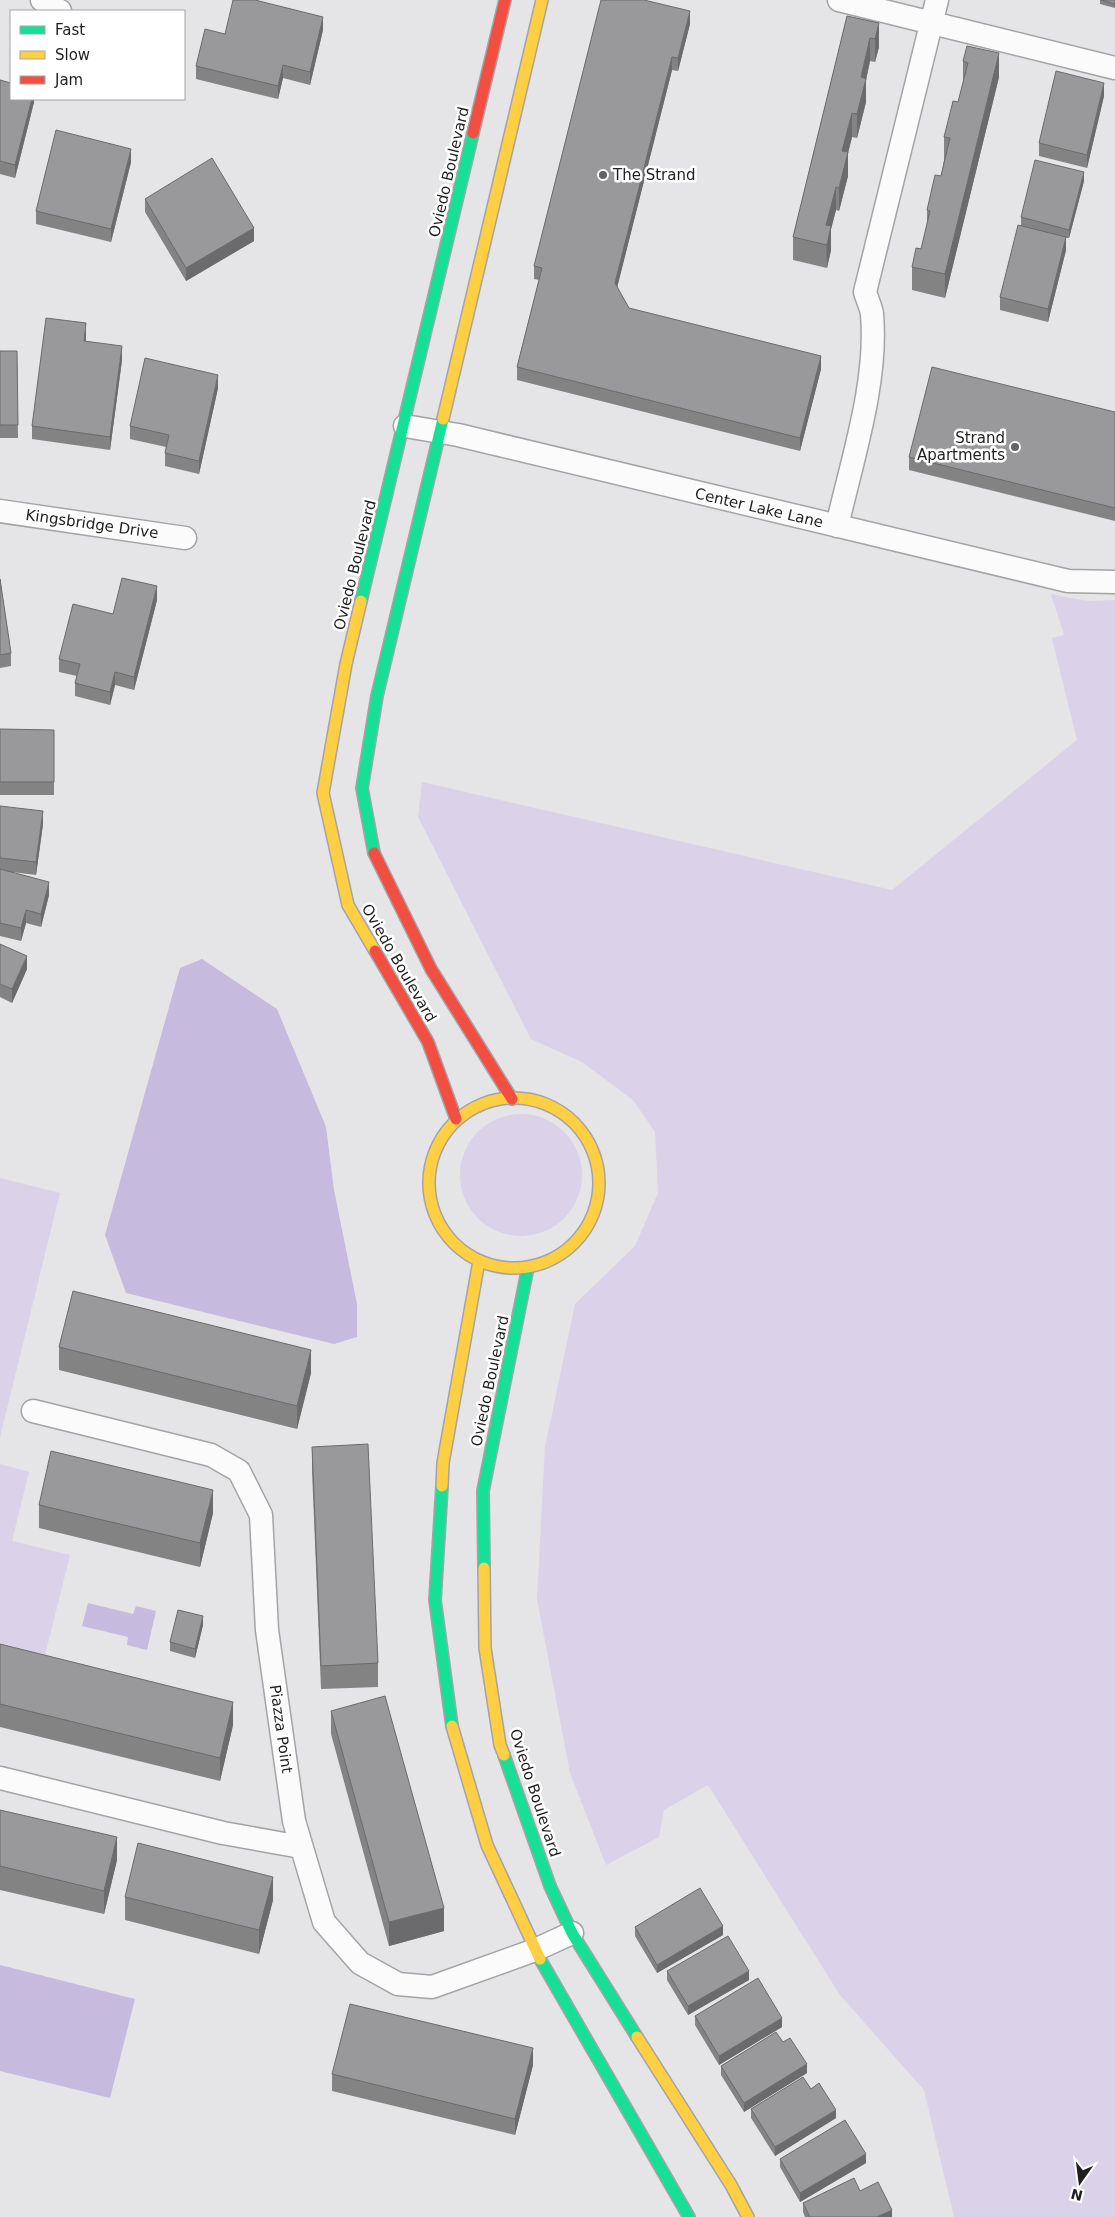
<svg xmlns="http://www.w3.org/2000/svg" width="1115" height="2217" font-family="'DejaVu Sans',sans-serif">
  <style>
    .green { fill: #d9d2e8 }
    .water { fill: #c6bade }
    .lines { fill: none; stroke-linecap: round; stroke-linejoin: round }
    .street-casing { stroke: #a4a3a6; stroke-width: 25 }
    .fast-casing { stroke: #a4a3a6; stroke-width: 14 }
    .slow-casing { stroke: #a4a3a6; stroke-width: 14 }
    .jam-casing { stroke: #a4a3a6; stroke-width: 14 }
    .street { stroke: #fbfbfb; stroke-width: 22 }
    .fast { stroke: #16e098; stroke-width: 11 }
    .slow { stroke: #ffcf43; stroke-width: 11 }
    .jam { stroke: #f24e42; stroke-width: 11 }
    .wall { fill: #848384 }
    .shaded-wall { fill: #6b6a6c }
    .building { fill: #99989a; stroke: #6b6a6c }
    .poi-dot { fill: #646466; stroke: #fff; stroke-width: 2 }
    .labels { text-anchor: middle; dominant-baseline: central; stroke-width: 5; stroke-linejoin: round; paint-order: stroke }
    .street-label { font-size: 15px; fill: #1f1f20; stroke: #fff }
    .poi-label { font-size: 15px; fill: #1f1f20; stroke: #fff; text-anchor: start }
  </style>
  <rect width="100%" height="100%" fill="#e5e4e7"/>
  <path class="green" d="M 1051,594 L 1088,601 L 1115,600 L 1115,2217 L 954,2217 L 924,2090 L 840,1995 L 708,1785 L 664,1810 L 659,1837 L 606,1865 L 570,1773 L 537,1599 L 545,1447 L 575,1304 L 635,1246 L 658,1193 L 655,1132 L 633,1100 L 582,1062 L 531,1039 L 418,817 L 422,782 L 892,890 L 1077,740 L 1052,638 L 1064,635 Z
    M460 1175a61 61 0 1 1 122 0a61 61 0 1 1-122 0Z
    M 0,1178 L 60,1193 L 0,1437 Z
    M 0,1464 L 29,1472 L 12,1541 L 70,1555 L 45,1655 L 0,1643 Z"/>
  <path class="water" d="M 202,959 L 277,1009 L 326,1127 L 334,1190 L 357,1304 L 357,1337 L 334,1344 L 126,1293 L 105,1235 L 180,968 Z
    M 88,1603 L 133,1614 L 136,1606 L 156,1611 L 147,1650 L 127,1645 L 128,1637 L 82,1626 Z
    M 0,1965 L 135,1999 L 110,2098 L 0,2071 Z"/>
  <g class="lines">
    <g class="street-casing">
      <path id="street" d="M 42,0 L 60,11
        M 839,0 L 1115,68
        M 405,426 L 458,435 L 1068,581 L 1115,582
        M 0,511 L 185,538
        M 837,526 C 852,460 878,382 872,314 C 871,307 867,299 865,292 L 937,0
        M 33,1411 L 211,1455 L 239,1471 L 261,1515 L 267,1630 L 294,1821 L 324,1922 L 360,1963 L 398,1984 L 432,1987 L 535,1950 L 572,1933
        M 0,1778 L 223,1833 L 301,1847"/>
    </g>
    <g class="fast-casing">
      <path id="fast" d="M 361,601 L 473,133
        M 374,853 L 362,788 L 377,696 L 443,419
        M 442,1486 L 435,1600 L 452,1726
        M 484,1568 L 483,1491 L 528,1267
        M 504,1755 L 550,1886 L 572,1933 L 637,2037
        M 540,1959 L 689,2217"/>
    </g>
    <g class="slow-casing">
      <path id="slow" d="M 443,419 L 542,0
        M 361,601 L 346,664 L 323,793 L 348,905 L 375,951
        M429 1183a85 85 0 1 1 170 0a85 85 0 1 1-170 0Z
        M 442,1486 L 443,1463 L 479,1261
        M 484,1568 L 485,1648 L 500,1745 L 504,1755
        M 452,1726 L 487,1845 L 540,1959
        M 637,2037 L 731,2185 L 748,2217"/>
    </g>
    <g class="jam-casing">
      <path id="jam" d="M 473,133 L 505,0
        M 374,853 L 431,969 L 512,1099
        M 375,951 L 428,1042 L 456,1119"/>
    </g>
    <use href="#street" class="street"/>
    <use href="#fast" class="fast"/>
    <use href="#slow" class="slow"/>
    <use href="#jam" class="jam"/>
  </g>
  <path class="wall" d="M 1099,0 L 1115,0 L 1115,8 L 1100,4 L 1100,0 Z
    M 847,16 L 879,23 L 879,47 L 875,62 L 870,61 L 866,80 L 866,102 L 857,138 L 852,137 L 848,153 L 848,176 L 839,211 L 836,210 L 831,229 L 831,250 L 827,268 L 793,260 L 793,237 Z
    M 690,24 L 678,71 L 672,70 L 617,287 L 629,308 L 821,369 L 800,451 L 517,380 L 517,367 L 539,280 L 534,279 L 534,266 Z
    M 323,30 L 310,85 L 283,78 L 278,99 L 196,79 L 196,66 L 225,34 Z
    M 967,46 L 999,77 L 945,298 L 912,290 L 912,267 L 921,249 L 927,225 L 927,210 L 941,176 L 944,160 L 944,137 L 958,102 L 963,82 L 963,61 Z
    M 0,80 L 34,99 L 34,102 L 15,178 L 0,174 Z
    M 1104,96 L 1087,168 L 1039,156 L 1039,143 Z
    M 131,162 L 111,242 L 36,224 L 36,211 Z
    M 1084,181 L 1069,238 L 1066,238 L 1066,250 L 1048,322 L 1000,310 L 1000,297 L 1021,226 L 1021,217 Z
    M 145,199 L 254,241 L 186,281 L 145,212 Z
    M 86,336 L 86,341 L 122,360 L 110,450 L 32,439 L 32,426 Z
    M 0,351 L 17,351 L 18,438 L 0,438 Z
    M 218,388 L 199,474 L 165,466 L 165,453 L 166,447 L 130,439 L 130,426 Z
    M 1115,412 L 1115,521 L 909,470 L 909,457 Z
    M 0,579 L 11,653 L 11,666 L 0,668 Z
    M 157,600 L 134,690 L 115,685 L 110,705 L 75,696 L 75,683 L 77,676 L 59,672 L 59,659 L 113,614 Z
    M 0,729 L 54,730 L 54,795 L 0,795 Z
    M 0,806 L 43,824 L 36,875 L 12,872 L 49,895 L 41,927 L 26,923 L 21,941 L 0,936 Z
    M 0,944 L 27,969 L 12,1003 L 0,997 Z
    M 59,1347 L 311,1373 L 297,1429 L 59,1370 Z
    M 312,1447 L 378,1663 L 378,1687 L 321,1689 L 312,1470 Z
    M 39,1505 L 213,1513 L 200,1567 L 39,1528 Z
    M 203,1625 L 195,1658 L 170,1651 L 170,1642 Z
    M 0,1644 L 233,1725 L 220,1781 L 0,1727 Z
    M 331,1711 L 444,1931 L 389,1946 L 331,1734 Z
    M 0,1810 L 117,1860 L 104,1914 L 0,1890 Z
    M 125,1897 L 273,1900 L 259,1954 L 125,1920 Z
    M 635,1927 L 723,1935 L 657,1973 L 635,1936 Z
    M 667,1971 L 749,1980 L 688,2015 L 667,1980 Z
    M 695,2016 L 782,2027 L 719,2065 L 695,2025 Z
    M 783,2042 L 807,2073 L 744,2112 L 721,2075 L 721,2066 Z
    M 533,2065 L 515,2135 L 332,2091 L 332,2074 Z
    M 811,2089 L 836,2118 L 775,2156 L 751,2118 L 751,2109 Z
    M 780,2159 L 866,2163 L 800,2202 L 780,2167 Z
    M 860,2191 L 892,2217 L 805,2217 L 803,2212 L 803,2203 Z"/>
  <path class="shaded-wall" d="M 690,11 L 690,24 L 678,71 L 678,58 Z
    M 323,17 L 323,30 L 310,85 L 310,72 Z
    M 879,23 L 879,47 L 875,62 L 875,39 Z
    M 870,38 L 870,61 L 866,80 L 866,102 L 857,138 L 857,114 L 861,77 Z
    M 999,53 L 999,77 L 945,298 L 945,274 Z
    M 672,57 L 672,70 L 615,296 L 615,283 Z
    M 283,65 L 283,78 L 278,99 L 278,86 Z
    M 1104,83 L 1104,96 L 1087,168 L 1087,155 Z
    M 32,99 L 34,99 L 34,102 L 15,178 L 15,165 Z
    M 852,113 L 852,137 L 848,153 L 848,176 L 839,211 L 839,188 L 842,151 Z
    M 131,149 L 131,162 L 111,242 L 111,229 Z
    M 1084,172 L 1084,181 L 1069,238 L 1069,230 Z
    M 836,187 L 836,210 L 831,229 L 831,250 L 827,268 L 826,225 Z
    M 254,228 L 254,241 L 186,281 L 186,268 Z
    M 1066,237 L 1066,250 L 1048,322 L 1048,309 Z
    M 86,323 L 86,336 L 84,354 L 84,341 Z
    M 122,346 L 122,360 L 110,450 L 110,437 Z
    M 821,356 L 821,369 L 800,451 L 800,438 Z
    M 218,375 L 218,388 L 199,474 L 199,461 Z
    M 157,586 L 157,600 L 134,690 L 134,677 Z
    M 115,672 L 115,685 L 110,705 L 110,692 Z
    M 43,811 L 43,824 L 36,875 L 36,862 Z
    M 49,882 L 49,895 L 41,927 L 41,914 Z
    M 26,910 L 26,923 L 21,941 L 21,928 Z
    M 27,956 L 27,969 L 12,1003 L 12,989 Z
    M 311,1350 L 311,1373 L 297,1429 L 297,1406 Z
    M 213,1490 L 213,1513 L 200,1567 L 200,1543 Z
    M 203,1616 L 203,1625 L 195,1658 L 195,1649 Z
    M 233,1702 L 233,1725 L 220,1781 L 220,1758 Z
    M 117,1837 L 117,1860 L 104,1914 L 104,1891 Z
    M 273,1877 L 273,1900 L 259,1954 L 259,1930 Z
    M 444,1908 L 444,1931 L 389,1946 L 389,1922 Z
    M 723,1926 L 723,1935 L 657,1973 L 657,1965 Z
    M 749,1971 L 749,1980 L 688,2015 L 688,2006 Z
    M 782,2018 L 782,2027 L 719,2065 L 719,2056 Z
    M 533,2048 L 533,2065 L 515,2135 L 515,2119 Z
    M 807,2064 L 807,2073 L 744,2112 L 744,2103 Z
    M 836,2110 L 836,2118 L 775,2156 L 775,2147 Z
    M 866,2154 L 866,2163 L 800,2202 L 800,2193 Z
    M 892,2210 L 892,2217 L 877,2217 Z"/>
  <path class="building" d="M 233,0 L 255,0 L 323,17 L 310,72 L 283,65 L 278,86 L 196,66 L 205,29 L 225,34 Z
    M 601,0 L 644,0 L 690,11 L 678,58 L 672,57 L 615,283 L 629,308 L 821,356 L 800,438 L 517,367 L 542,268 L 534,266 Z
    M 1101,0 L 1115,0 L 1115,4 Z
    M 847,16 L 879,23 L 875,39 L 870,38 L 861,77 L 866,79 L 857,114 L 852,113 L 842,151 L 848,152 L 839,188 L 836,187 L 826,225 L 831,226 L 827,245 L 793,237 Z
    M 967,46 L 999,53 L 945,274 L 912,267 L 916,248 L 921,249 L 930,211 L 927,210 L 935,175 L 941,176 L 950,138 L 944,137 L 953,101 L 958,102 L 968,63 L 963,61 Z
    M 1056,71 L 1104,83 L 1087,155 L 1039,143 Z
    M 0,80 L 11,83 L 11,99 L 32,99 L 15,165 L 0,161 Z
    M 56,130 L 131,149 L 111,229 L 36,211 Z
    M 212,158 L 254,228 L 186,268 L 145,199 Z
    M 1035,160 L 1084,172 L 1069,230 L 1021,217 Z
    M 1018,225 L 1066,237 L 1048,309 L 1000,297 Z
    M 46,318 L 86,323 L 84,341 L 122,346 L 110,437 L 32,426 Z
    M 0,351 L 17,351 L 18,425 L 0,425 Z
    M 145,358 L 218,375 L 199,461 L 165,453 L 169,435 L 130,426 Z
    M 932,367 L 1115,412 L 1115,508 L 909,457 Z
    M 122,578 L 157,586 L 134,677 L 115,672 L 110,692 L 75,683 L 80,664 L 59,659 L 73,604 L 113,614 Z
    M 0,579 L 11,653 L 0,655 Z
    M 0,729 L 54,730 L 54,782 L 0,782 Z
    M 0,806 L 43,811 L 36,862 L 0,858 Z
    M 0,869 L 49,882 L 41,914 L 26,910 L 21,928 L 0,923 Z
    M 0,944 L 27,956 L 12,989 L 0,984 Z
    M 73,1291 L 311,1350 L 297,1406 L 59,1347 Z
    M 368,1444 L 378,1663 L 321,1666 L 312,1447 Z
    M 51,1451 L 213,1490 L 200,1543 L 39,1505 Z
    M 178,1610 L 203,1616 L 195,1649 L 170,1642 Z
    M 0,1644 L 233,1702 L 220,1758 L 0,1704 Z
    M 385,1696 L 444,1908 L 389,1922 L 331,1711 Z
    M 0,1810 L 117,1837 L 104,1891 L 0,1866 Z
    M 138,1843 L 273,1877 L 259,1930 L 125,1897 Z
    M 700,1888 L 723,1926 L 657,1965 L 635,1927 Z
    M 728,1936 L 749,1971 L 688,2006 L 667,1971 Z
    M 758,1978 L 782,2018 L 719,2056 L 695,2016 Z
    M 350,2004 L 533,2048 L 515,2119 L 332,2074 Z
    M 776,2032 L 783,2042 L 790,2038 L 807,2064 L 744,2103 L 721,2066 Z
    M 803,2077 L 811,2089 L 819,2083 L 836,2110 L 775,2147 L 751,2109 Z
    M 845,2120 L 866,2154 L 800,2193 L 780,2159 Z
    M 854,2178 L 860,2191 L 878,2182 L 892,2210 L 877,2217 L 810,2217 L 803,2203 Z"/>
  <g class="poi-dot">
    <circle cx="603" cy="175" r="5"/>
    <circle cx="1015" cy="447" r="5"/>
  </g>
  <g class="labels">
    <g class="street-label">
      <text transform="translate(449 172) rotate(-77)">Oviedo Boulevard</text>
      <text transform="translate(759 508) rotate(13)">Center Lake Lane</text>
      <text transform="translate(92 524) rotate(8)">Kingsbridge Drive</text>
      <text transform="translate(355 565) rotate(-76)">Oviedo Boulevard</text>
      <text transform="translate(399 963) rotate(60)">Oviedo Boulevard</text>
      <text transform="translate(490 1381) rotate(-78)">Oviedo Boulevard</text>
      <text transform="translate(281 1729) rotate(82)">Piazza Point</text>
      <text transform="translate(535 1793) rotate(72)">Oviedo Boulevard</text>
    </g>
    <g class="poi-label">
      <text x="613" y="175">The Strand</text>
      <text x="1005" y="438" text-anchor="end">Strand<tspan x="1005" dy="17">Apartments</tspan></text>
    </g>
  </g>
  <rect x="10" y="10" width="175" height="90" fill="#ffffff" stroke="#a5a5a6"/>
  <rect x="20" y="26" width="25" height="8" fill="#16e098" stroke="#a5a5a6"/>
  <text x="55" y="35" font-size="15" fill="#1f1f20">Fast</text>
  <rect x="20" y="51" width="25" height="8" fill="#ffcf43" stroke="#a5a5a6"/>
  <text x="55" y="60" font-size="15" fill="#1f1f20">Slow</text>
  <rect x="20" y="76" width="25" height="8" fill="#f24e42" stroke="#a5a5a6"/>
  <text x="55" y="85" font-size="15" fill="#1f1f20">Jam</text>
  <g transform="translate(1080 2182) rotate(194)" stroke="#ffffff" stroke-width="4" paint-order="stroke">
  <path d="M0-4L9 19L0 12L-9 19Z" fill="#1f1f20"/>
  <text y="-8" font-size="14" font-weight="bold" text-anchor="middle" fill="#1f1f20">N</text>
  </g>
</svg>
